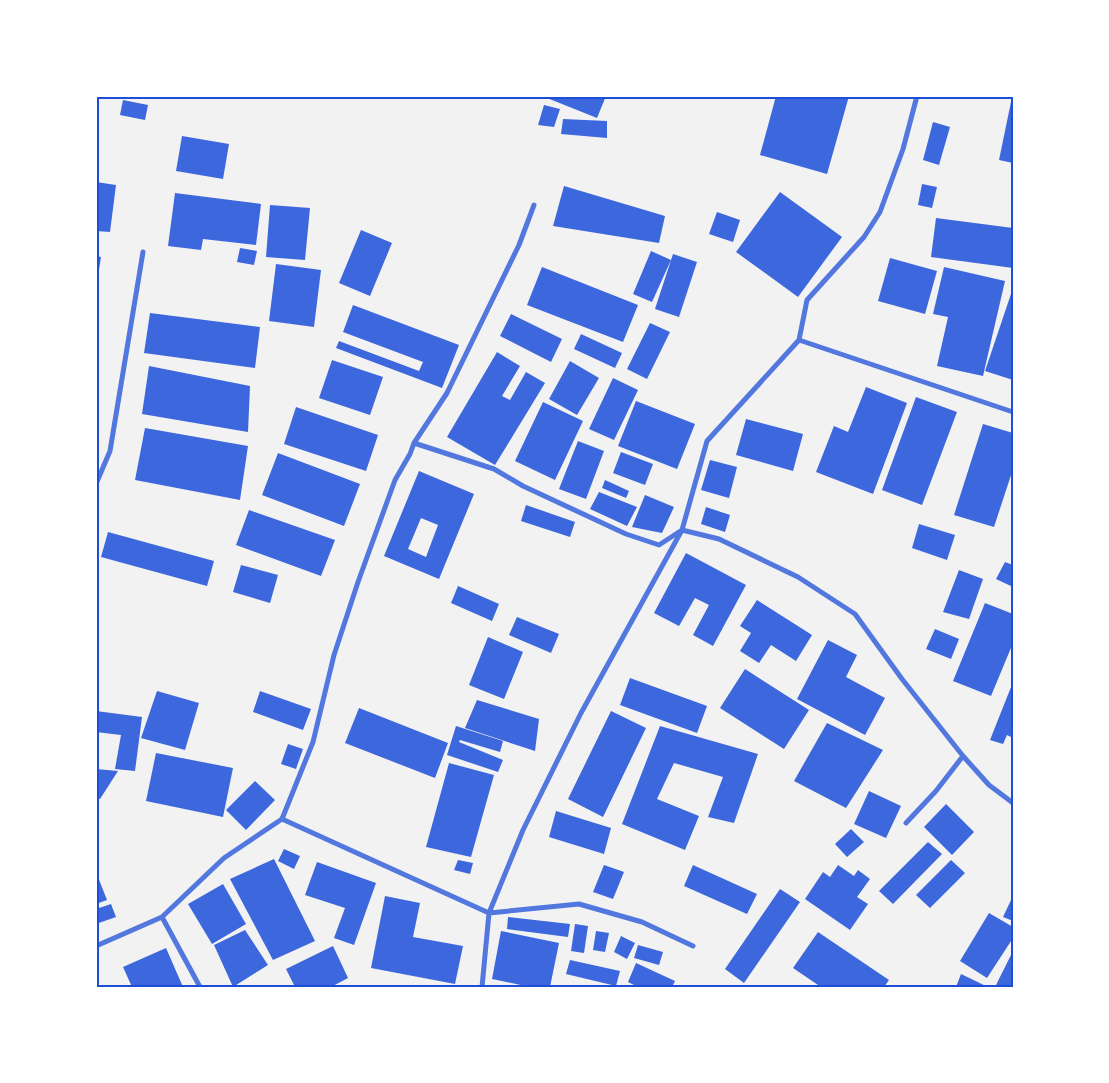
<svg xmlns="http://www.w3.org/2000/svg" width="1109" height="1083" font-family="'Alegreya Sans',sans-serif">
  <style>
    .building { fill: #3d67dc; fill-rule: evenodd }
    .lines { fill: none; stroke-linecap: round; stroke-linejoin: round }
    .minor { stroke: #5277de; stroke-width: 5 }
    .neatline { fill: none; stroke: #1d4ed8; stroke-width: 2 }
  </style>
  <rect width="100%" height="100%" fill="#f2f2f2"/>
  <path class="building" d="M 542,96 L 606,96 L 597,118 Z
    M 776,96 L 849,96 L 827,174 L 760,155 Z
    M 1012,97 L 1013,97 L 1013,163 L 999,160 Z
    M 123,100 L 148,105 L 145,120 L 120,115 Z
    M 544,105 L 560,109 L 554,127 L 538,125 Z
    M 563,119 L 607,121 L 607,138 L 561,134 Z
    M 933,122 L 950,127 L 939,165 L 923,160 Z
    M 182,136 L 229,144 L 223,179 L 176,171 Z
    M 96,182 L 116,185 L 110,232 L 96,231 Z
    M 922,184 L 937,187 L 932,208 L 918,205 Z
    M 564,186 L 665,216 L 659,243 L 553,226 Z
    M 780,192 L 842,237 L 798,297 L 736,252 Z
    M 175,193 L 261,204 L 256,245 L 203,239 L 201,250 L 168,246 Z
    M 270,205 L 310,208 L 305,260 L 266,257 Z
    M 717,212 L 740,220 L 733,242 L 709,234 Z
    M 936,218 L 1013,228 L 1013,268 L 931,257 Z
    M 361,230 L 392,243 L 370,296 L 339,283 Z
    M 240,248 L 257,251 L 254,265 L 237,262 Z
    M 651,251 L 671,260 L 652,302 L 633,294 Z
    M 673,254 L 697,262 L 679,317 L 655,309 Z
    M 96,256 L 101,257 L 97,282 L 96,282 Z
    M 890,258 L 937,271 L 925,314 L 878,301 Z
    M 276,264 L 321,270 L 314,327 L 269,321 Z
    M 542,267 L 638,305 L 623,342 L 527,305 Z
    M 944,267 L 1005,281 L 983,376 L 937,366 L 948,317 L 933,314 Z
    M 1013,288 L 1013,380 L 985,371 Z
    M 353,305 L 459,345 L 442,388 L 336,348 L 339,341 L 419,371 L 423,362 L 343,332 Z
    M 150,313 L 260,327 L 255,368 L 144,353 Z
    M 511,314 L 562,339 L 551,362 L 500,336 Z
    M 650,323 L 670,332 L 647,379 L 627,369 Z
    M 581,334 L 622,353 L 615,368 L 574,349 Z
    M 497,352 L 520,366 L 502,396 L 510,400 L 526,372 L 545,383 L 495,465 L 447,437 Z
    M 332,360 L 383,377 L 370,415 L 319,398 Z
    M 570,361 L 599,378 L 577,415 L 549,399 Z
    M 149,366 L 250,386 L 248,432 L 142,414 Z
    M 613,378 L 638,390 L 614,440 L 589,429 Z
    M 866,387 L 907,403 L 873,494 L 816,472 L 834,426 L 848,432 Z
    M 916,397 L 957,412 L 922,505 L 882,490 Z
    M 636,401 L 695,424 L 677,469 L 618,446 Z
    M 543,402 L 583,421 L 555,480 L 515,461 Z
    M 296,407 L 378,435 L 366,471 L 284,444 Z
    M 746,419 L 803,434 L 793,471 L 736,455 Z
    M 983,424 L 1013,433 L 1013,469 L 994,527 L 954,515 Z
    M 145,428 L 248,446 L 240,500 L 135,480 Z
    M 578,441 L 604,451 L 586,499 L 559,489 Z
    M 621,452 L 653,464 L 645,485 L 613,473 Z
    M 278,453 L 360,484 L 344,526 L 262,495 Z
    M 710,460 L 737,467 L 729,498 L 701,490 Z
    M 419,471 L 474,494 L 439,579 L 384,556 ZM 421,518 L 438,525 L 426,557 L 408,549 Z
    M 605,480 L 629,491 L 626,498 L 602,488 Z
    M 599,492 L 637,507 L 627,526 L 590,509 Z
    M 645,495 L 674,507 L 662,533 L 632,527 Z
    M 526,505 L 575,522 L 570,537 L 521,521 Z
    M 706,507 L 730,515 L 725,532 L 701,524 Z
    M 249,510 L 335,540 L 321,576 L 236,545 Z
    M 919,524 L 955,535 L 947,560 L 912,548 Z
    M 108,532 L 214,561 L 207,586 L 101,557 Z
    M 686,553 L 746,585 L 713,646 L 693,635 L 709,605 L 695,598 L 679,626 L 654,613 Z
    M 1005,562 L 1013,565 L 1013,587 L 996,579 Z
    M 241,565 L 278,575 L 270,603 L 233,592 Z
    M 959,570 L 983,579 L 969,619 L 943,612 Z
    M 458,586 L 499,604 L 492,621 L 451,603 Z
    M 757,600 L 812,635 L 796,661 L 771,645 L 759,663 L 740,651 L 751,633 L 740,626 Z
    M 985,603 L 1013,614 L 1013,643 L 991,696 L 953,681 Z
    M 517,617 L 559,634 L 551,653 L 509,635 Z
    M 935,629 L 959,639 L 951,659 L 926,649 Z
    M 488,637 L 523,652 L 504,699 L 469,685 Z
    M 828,640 L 857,655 L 846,677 L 885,698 L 865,735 L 797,699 Z
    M 745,669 L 809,710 L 784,749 L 720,708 Z
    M 630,678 L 707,706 L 697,733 L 620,705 Z
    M 1013,682 L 1013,738 L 1007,735 L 1003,744 L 990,740 Z
    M 157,691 L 199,703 L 185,750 L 141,738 Z
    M 260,691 L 311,709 L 303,730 L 253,712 Z
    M 477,700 L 539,719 L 535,751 L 465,728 Z
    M 359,708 L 448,743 L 435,778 L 345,743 Z
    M 96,711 L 142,717 L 135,771 L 115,769 L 121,735 L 96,732 Z
    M 611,711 L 646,728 L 603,817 L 568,799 Z
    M 827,723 L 883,750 L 846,808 L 794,781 Z
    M 456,726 L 503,741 L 500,752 L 460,740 L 459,742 L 503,760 L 498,772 L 447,755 Z
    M 660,726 L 758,754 L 734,823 L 708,817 L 723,777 L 674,763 L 657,799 L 699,816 L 685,850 L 622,824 Z
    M 288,744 L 303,749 L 296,769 L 281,764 Z
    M 156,753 L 233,768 L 223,817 L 146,801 Z
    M 449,763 L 494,775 L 471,857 L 426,847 Z
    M 96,769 L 118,771 L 100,799 L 96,798 Z
    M 255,781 L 275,800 L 246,830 L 226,810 Z
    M 869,791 L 901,806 L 886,838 L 854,824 Z
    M 946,804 L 974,832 L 952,855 L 924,827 Z
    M 556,811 L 611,828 L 604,854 L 549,837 Z
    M 851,829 L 864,842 L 847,857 L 835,844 Z
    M 928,842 L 942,854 L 893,904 L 879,891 Z
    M 284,849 L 300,856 L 294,869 L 278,861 Z
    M 274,859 L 315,941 L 273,960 L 230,879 Z
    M 458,860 L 473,863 L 470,874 L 454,870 Z
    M 951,860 L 965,873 L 930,908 L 916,895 Z
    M 317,862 L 376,883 L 354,945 L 334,938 L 345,908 L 305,895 Z
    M 604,865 L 624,872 L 613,899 L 593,892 Z
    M 693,865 L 757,894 L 747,914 L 684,886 Z
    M 838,865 L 854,876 L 858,870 L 870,879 L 857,897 L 868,904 L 850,930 L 805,899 L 823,872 L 830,877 Z
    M 96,872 L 107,900 L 96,904 Z
    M 223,884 L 246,924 L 212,944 L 188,904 Z
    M 780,889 L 800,902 L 744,983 L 725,969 Z
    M 385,896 L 420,903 L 413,937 L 463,946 L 455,984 L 371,968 Z
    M 1011,900 L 1013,901 L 1013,921 L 1003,917 Z
    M 111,904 L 116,917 L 96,924 L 96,909 Z
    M 989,913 L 1013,927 L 1013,938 L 987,978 L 960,961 Z
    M 508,917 L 570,924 L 568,937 L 507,929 Z
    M 575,924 L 588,926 L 584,953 L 571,951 Z
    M 245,930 L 268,965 L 233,987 L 214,945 Z
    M 501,931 L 559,943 L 550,987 L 530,987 L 492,979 Z
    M 596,931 L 609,933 L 605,952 L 593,950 Z
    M 818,932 L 889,980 L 884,987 L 821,987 L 793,968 Z
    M 621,936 L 635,943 L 627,959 L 614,952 Z
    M 638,945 L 663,952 L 659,965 L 634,958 Z
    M 333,946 L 348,978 L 331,987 L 295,987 L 286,969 Z
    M 166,948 L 183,987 L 132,987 L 123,967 Z
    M 1013,951 L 1013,987 L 995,987 Z
    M 570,960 L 620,971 L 616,986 L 566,974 Z
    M 636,963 L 675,981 L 672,987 L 638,987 L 628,982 Z
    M 961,974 L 988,987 L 956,987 Z"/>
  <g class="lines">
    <path class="minor" d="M 799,340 L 1013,412
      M 414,443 L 494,469 L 523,486 L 626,534 L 659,545 L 682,530 L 719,539 L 798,577 L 855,614 L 902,679 L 963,756 L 989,785 L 1013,803
      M 96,484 L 110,451 L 143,252
      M 282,819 L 489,913 L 579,904 L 642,922 L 693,946
      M 906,823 L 936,791 L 963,756
      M 162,917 L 200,987
      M 96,946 L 162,917 L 224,858 L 282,819 L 313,742 L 334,655 L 358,582 L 395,480 L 410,454 L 414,443 L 447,393 L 519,245 L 534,205
      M 482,987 L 489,913 L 523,830 L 581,713 L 682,530 L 707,441 L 799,340 L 807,300 L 864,237 L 880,212 L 903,149 L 917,96"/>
  </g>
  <rect width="1109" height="1083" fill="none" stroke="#ffffff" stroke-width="195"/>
  <rect x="98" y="98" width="914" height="888" class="neatline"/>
</svg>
